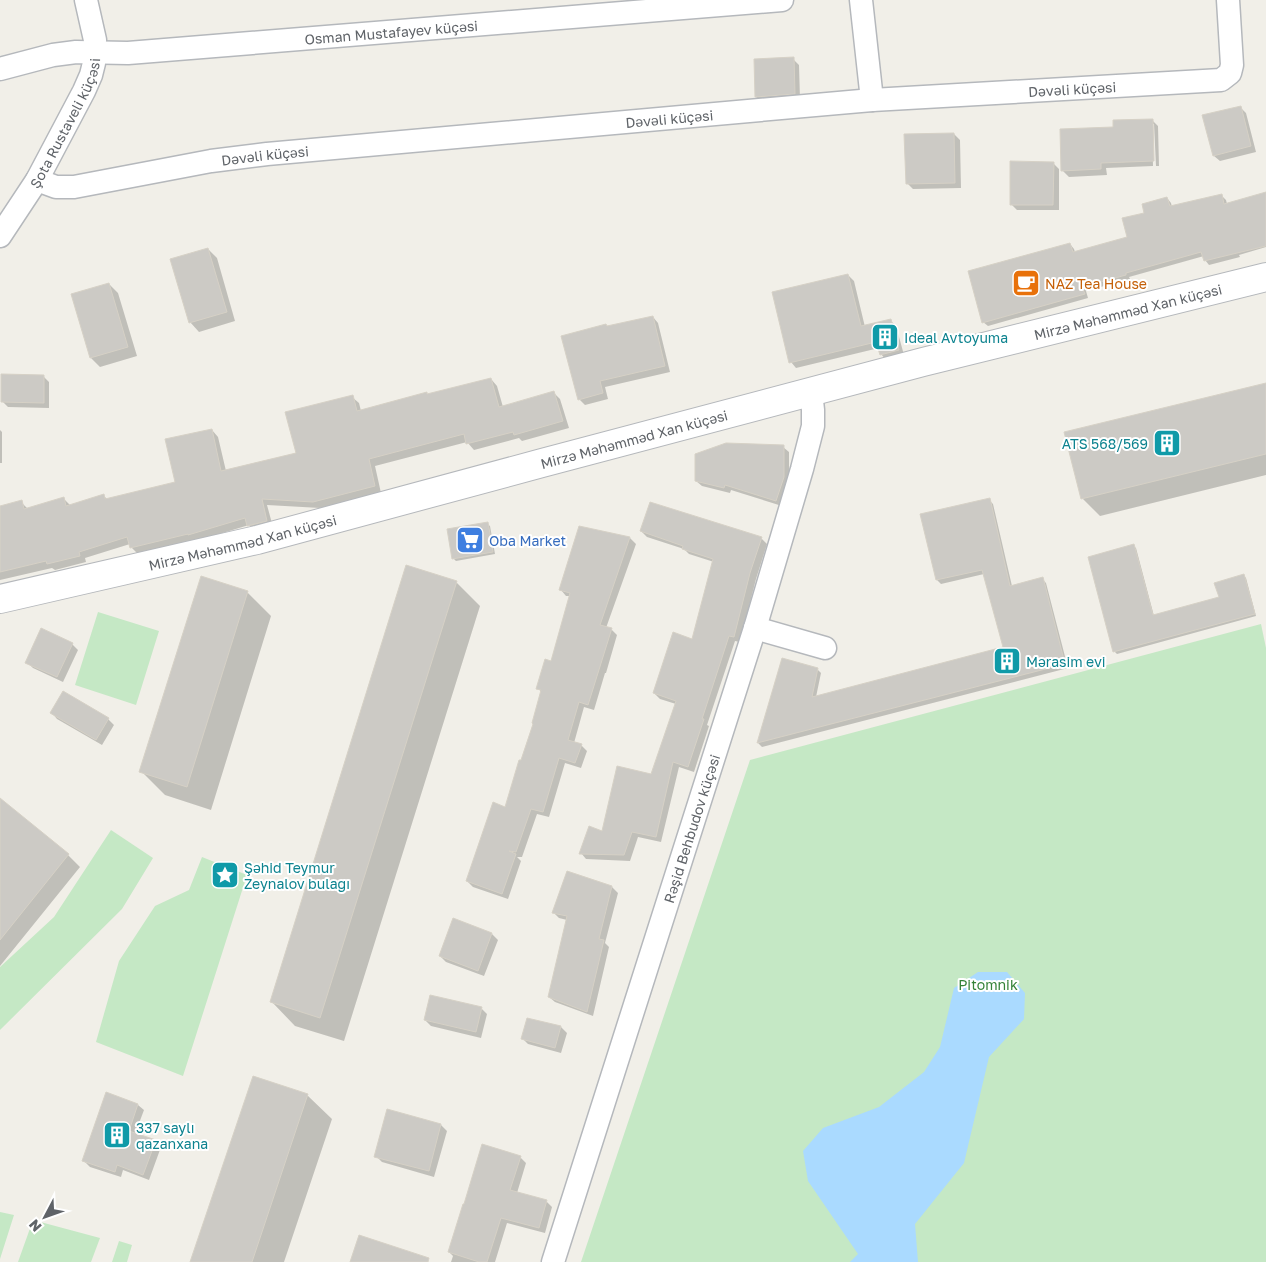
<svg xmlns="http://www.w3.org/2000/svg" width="1266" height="1262" font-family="'Golos Text',sans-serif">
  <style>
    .green { fill: #c5e8c5 }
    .water { fill: #aadaff }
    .shadow { fill: #0003 }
    .building { fill: #cccac5; stroke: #d6d1c6 }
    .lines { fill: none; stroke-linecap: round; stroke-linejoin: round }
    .minor-casing { stroke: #b5b8bc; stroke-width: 25 }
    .tertiary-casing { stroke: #b5b8bc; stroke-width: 30 }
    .minor { stroke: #fff; stroke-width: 22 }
    .tertiary { stroke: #fff; stroke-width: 28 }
    .labels { text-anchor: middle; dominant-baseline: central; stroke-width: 4; stroke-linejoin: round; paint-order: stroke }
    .street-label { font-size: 14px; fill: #5f6368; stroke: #fff }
    .food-label { font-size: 14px; fill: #c56008; stroke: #fff; text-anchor: start }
    .culture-label { font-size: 14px; fill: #0d838f; stroke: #fff; text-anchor: start }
    .shop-label { font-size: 14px; fill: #366cbe; stroke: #fff; text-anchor: start }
    .park-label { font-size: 14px; fill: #348238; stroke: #fff }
  </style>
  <rect width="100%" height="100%" fill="#f1efe8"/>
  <path class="green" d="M 98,612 L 159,631 L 136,705 L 75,685 Z
    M 1261,624 L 1266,648 L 1266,1262 L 581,1262 L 750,760 Z
    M 111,830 L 153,858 L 122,909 L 0,1030 L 0,967 L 54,917 Z
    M 202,857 L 247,875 L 183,1076 L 96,1042 L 119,961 L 155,906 L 189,890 Z
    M 0,1212 L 14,1215 L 0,1259 Z
    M 33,1220 L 100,1238 L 91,1262 L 18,1262 Z
    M 119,1241 L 132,1245 L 127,1262 L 112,1262 Z"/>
  <path class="water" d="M 978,972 L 1007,972 L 1025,993 L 1024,1019 L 989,1057 L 964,1163 L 915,1224 L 918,1262 L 850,1262 L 858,1254 L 808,1181 L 803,1151 L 823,1128 L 879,1107 L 924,1072 L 940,1047 L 954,988 Z"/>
  <path class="shadow" d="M 793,59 L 799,65 L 800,99 L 762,103 L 756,97 Z
    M 1240,107 L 1246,113 L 1256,152 L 1220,161 L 1214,156 Z
    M 1152,120 L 1158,126 L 1159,166 L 1156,166 L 1154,124 L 1152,124 L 1153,166 L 1106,168 L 1107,175 L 1069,177 L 1063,171 Z
    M 954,134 L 960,140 L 961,188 L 913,189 L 907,183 Z
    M 1053,163 L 1059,169 L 1059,210 L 1017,210 L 1011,204 Z
    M 1266,193 L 1266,247 L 1239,255 L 1240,257 L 1209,265 L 1205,260 L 1204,256 L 1129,277 L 1130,279 L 1086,291 L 1088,298 L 988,326 L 983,322 L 1070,244 L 1074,249 L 1075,252 L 1129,238 L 1146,214 L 1167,198 L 1171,203 L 1172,207 L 1221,195 L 1226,200 L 1227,204 Z
    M 208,249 L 217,258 L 235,321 L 199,332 L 190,322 Z
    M 848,275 L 854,281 L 865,327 L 890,320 L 896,326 L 904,355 L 886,360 L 881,354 L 879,348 L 796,368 L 791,362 Z
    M 109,284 L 118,293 L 137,356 L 100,367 L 91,358 Z
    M 653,317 L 658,323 L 670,372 L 605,387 L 608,399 L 585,405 L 579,399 L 608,327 Z
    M 44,377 L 49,382 L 49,408 L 8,407 L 2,401 Z
    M 491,379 L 497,386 L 503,407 L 554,393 L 560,399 L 569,428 L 522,441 L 519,438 L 474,450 L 467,442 L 375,466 L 381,493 L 320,508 L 267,505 L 273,527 L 255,532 L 249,525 L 196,541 L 195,540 L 138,554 L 131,547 L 130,544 L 85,558 L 86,562 L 55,570 L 52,568 L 0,580 L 0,507 L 21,502 L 28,509 L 64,499 L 71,506 L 103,495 L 108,500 L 176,483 L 212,430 L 218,437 L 226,471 L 297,453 L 352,397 L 359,403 L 361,411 L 428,396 Z
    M 1266,384 L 1266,475 L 1100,516 L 1082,498 Z
    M 0,430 L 2,432 L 2,463 L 0,463 Z
    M 783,447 L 789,452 L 789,483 L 782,506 L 731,490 L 730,493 L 702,486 L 696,481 Z
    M 989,500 L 993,504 L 1012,586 L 1042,579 L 1046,583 L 1068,668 L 762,747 L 758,743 L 782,659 L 817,669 L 821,673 L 816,697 L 1004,648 L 984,574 L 941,584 L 937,580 L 922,515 Z
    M 487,524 L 490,526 L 495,554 L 456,561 L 453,558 Z
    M 580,527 L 630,538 L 636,544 L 606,628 L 611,629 L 617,635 L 606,673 L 605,673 L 594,710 L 584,707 L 574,743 L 581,745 L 587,751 L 581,768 L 565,763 L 549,817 L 537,814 L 522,857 L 517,857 L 521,861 L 508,899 L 473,887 L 467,881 L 506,808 L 535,724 L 542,693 L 538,688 L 551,662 L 570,596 L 566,596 L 561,590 Z
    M 641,531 L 761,538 L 767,544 L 756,579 L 740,642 L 735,641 L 707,725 L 709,726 L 694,772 L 679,767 L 661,842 L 638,837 L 630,861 L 586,859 L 581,853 L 603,832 L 652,775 L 676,704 L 660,699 L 654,693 L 693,640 L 714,562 L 689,554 L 684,549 L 647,537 Z
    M 1133,546 L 1136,548 L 1154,616 L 1220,598 L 1244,576 L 1246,578 L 1256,616 L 1117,654 L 1114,651 Z
    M 456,582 L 480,606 L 344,1041 L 295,1026 L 271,1001 Z
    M 247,592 L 271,616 L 211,810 L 165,795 L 141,771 Z
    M 72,644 L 78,650 L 63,682 L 33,668 L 27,662 Z
    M 52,713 L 108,719 L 114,725 L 102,745 L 57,719 Z
    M 0,799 L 68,855 L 80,867 L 0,966 Z
    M 567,872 L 612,887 L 618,893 L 605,943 L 609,947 L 593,1016 L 555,1002 L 549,997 L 567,920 L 559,918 L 553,912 Z
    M 454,920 L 492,934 L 498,940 L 484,976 L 446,962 L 440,956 Z
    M 481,1008 L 487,1014 L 481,1038 L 431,1026 L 425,1020 Z
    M 528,1020 L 561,1027 L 567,1033 L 561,1053 L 528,1044 L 522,1038 Z
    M 307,1095 L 332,1119 L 284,1262 L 192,1262 Z
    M 138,1105 L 144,1110 L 135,1134 L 155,1141 L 161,1147 L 149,1180 L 123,1170 L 121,1177 L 90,1167 L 84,1161 Z
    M 388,1111 L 441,1125 L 447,1131 L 434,1177 L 382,1162 L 376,1156 Z
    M 520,1157 L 526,1163 L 517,1193 L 546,1201 L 552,1207 L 545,1233 L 507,1223 L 495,1262 L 451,1262 L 453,1256 L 449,1252 Z"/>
  <path class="building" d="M 794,57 L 795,94 L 755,97 L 754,59 Z
    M 1241,106 L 1251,146 L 1213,156 L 1202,115 Z
    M 1153,119 L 1154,161 L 1101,163 L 1101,169 L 1061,171 L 1060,129 L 1113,127 L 1113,120 Z
    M 954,133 L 955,183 L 906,184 L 904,134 Z
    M 1010,161 L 1054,162 L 1053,205 L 1010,205 Z
    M 1266,192 L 1266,246 L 1204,261 L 1201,252 L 1126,273 L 1126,275 L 1082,287 L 1085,294 L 982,323 L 968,271 L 1070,243 L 1073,252 L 1127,237 L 1122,218 L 1144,213 L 1142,204 L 1167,197 L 1170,206 L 1222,194 L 1224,204 Z
    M 208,248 L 227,312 L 189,323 L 170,259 Z
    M 848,274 L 861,326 L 891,319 L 899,350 L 880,355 L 876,342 L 789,363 L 772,292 Z
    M 109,283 L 128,347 L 90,358 L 71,294 Z
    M 653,316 L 665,366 L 600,381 L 603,393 L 578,400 L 561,336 L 606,324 L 607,326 Z
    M 1,374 L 44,375 L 44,403 L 1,402 Z
    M 491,378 L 499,407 L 554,391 L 563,421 L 514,435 L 513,432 L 466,444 L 464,434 L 369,459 L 375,486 L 313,502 L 262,499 L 267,521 L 247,526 L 245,518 L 188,535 L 188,534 L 130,548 L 127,537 L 79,552 L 80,556 L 47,564 L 46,561 L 0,572 L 0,506 L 22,500 L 24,509 L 64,497 L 66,506 L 104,494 L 105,499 L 175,482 L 165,439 L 212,429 L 221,471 L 296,453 L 285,412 L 353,395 L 357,411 L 427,392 L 427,394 Z
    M 1266,383 L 1266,454 L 1081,499 L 1064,432 Z
    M 726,443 L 784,445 L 784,477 L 776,501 L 725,485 L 724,488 L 695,481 L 695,454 Z
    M 990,498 L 1010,586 L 1043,577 L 1065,664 L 757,743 L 782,658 L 818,668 L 812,697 L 1003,647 L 982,570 L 936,580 L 920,514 Z
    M 650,502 L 762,537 L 750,573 L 734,637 L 729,636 L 702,719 L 704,719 L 688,767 L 673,762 L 656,837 L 632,832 L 624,855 L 579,854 L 589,826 L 602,831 L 617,766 L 651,774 L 676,701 L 653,693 L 673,632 L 692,639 L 713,559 L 682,549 L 683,546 L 640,531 Z
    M 488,522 L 493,552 L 452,559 L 447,529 Z
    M 579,526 L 630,537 L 600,625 L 612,628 L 588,705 L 579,702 L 568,740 L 582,744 L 575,763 L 559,758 L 543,812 L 531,809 L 516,852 L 509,851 L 516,854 L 502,894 L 466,881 L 493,802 L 505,807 L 519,760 L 521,760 L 533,724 L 532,723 L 541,690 L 536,689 L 545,659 L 551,661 L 570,593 L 559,590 Z
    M 1134,544 L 1153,615 L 1219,597 L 1214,583 L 1244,574 L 1255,614 L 1113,652 L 1088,557 Z
    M 406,565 L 457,581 L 320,1018 L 270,1002 Z
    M 201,576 L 248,591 L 187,787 L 139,772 Z
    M 41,628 L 73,643 L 57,677 L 25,663 Z
    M 63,691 L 109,718 L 96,740 L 50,713 Z
    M 0,798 L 69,854 L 0,940 Z
    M 567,871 L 612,886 L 599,939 L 604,940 L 587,1012 L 548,997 L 567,916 L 552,913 Z
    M 453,918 L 492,933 L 478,971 L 439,956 Z
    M 430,995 L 482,1007 L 476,1032 L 424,1020 Z
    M 527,1018 L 561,1026 L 555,1048 L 521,1039 Z
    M 253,1076 L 308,1094 L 252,1262 L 190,1262 Z
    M 106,1092 L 138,1104 L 129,1131 L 156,1140 L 143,1175 L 117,1165 L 115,1172 L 82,1161 Z
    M 387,1109 L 441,1124 L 429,1171 L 374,1157 Z
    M 482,1144 L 521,1156 L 510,1190 L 547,1200 L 539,1228 L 501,1218 L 487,1262 L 479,1262 L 448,1252 L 463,1204 L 464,1204 Z
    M 359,1235 L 429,1258 L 428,1262 L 350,1262 Z"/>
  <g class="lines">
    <g class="minor-casing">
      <g id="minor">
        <path d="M 861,0 L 872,100"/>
        <path id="s1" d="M 0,69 L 53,55 L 76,52 L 128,53 L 782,0"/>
        <path id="s2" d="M 37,180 L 56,187 L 74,187 L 211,161 L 267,154 L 872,100 L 1221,80 L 1230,73 L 1232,65 L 1228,0"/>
        <path id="s3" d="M 0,236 L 37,180 L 84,91 L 91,75 L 94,63 L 95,40 L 86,0"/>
        <path d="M 755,628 L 825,648"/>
        <path id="s4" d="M 553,1262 L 755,628 L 802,469 L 813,426 L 813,410 L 811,392"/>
      </g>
    </g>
    <g class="tertiary-casing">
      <g id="tertiary">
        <path id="s5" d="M 0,599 L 257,540 L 542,463 L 923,362 L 1266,277"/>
      </g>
    </g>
    <use href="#minor" class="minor"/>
    <use href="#tertiary" class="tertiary"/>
  </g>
  <defs>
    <g id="cafe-square" transform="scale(1.4375)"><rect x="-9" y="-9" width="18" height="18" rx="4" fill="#e8710a" stroke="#fff"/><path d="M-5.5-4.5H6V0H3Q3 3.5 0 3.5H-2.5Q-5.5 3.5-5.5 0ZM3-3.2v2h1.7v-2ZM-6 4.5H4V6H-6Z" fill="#fff"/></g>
    <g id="building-square" transform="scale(1.4375)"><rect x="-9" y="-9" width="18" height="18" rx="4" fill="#0f9aa8" stroke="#fff"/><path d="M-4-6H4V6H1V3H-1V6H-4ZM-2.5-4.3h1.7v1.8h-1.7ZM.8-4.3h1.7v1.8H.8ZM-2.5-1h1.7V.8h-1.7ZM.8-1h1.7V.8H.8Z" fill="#fff"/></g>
    <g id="supermarket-square" transform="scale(1.4375)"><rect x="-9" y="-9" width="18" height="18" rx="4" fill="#3f7fe0" stroke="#fff"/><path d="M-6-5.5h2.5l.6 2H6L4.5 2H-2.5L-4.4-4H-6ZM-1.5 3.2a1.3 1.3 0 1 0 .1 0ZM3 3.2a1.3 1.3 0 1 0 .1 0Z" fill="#fff"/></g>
    <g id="sight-square" transform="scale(1.4375)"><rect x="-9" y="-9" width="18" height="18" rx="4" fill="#0f9aa8" stroke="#fff"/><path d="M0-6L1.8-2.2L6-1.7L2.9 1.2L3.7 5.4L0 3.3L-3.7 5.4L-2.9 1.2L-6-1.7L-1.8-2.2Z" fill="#fff"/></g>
  </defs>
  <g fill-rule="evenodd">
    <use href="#cafe-square" x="1026" y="283"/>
    <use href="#building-square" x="885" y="337"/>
    <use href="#building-square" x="1167" y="443"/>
    <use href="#supermarket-square" x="470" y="540"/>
    <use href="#building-square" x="1007" y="661"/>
    <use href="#sight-square" x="225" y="875"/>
    <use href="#building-square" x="117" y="1135"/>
  </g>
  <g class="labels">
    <g class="street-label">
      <text stroke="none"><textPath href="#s1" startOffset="394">Osman Mustafayev küçəsi</textPath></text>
      <text stroke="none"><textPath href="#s2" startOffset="1042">Dəvəli küçəsi</textPath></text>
      <text stroke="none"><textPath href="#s2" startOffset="638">Dəvəli küçəsi</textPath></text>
      <text stroke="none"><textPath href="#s3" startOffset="131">Şota Rustaveli küçəsi</textPath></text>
      <text stroke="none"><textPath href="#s2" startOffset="232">Dəvəli küçəsi</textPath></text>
      <text stroke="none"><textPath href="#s5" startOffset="1164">Mirzə Məhəmməd Xan küçəsi</textPath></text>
      <text stroke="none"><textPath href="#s5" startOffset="654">Mirzə Məhəmməd Xan küçəsi</textPath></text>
      <text stroke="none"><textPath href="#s5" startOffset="249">Mirzə Məhəmməd Xan küçəsi</textPath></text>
      <text stroke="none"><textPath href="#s4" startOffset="455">Rəşid Behbudov küçəsi</textPath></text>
    </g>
    <g class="food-label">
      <text x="1045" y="283">NAZ Tea House</text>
    </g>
    <g class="culture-label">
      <text x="904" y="337">Ideal Avtoyuma</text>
      <text x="1148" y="443" text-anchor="end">ATS 568/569</text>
      <text x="1026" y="661">Mərasim evi</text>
      <text x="244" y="867">Şəhid Teymur<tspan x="244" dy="16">Zeynalov bulağı</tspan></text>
      <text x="136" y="1127">337 saylı<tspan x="136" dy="16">qazanxana</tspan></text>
    </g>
    <g class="shop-label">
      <text x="489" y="540">Oba Market</text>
    </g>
    <g class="park-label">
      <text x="988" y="984">Pitomnik</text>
    </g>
  </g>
  <g transform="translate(45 1217) rotate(229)" stroke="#ffffff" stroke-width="4" paint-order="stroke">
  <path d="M0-4L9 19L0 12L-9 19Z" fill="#5f6368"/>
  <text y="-8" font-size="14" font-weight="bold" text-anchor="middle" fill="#5f6368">N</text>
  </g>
</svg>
